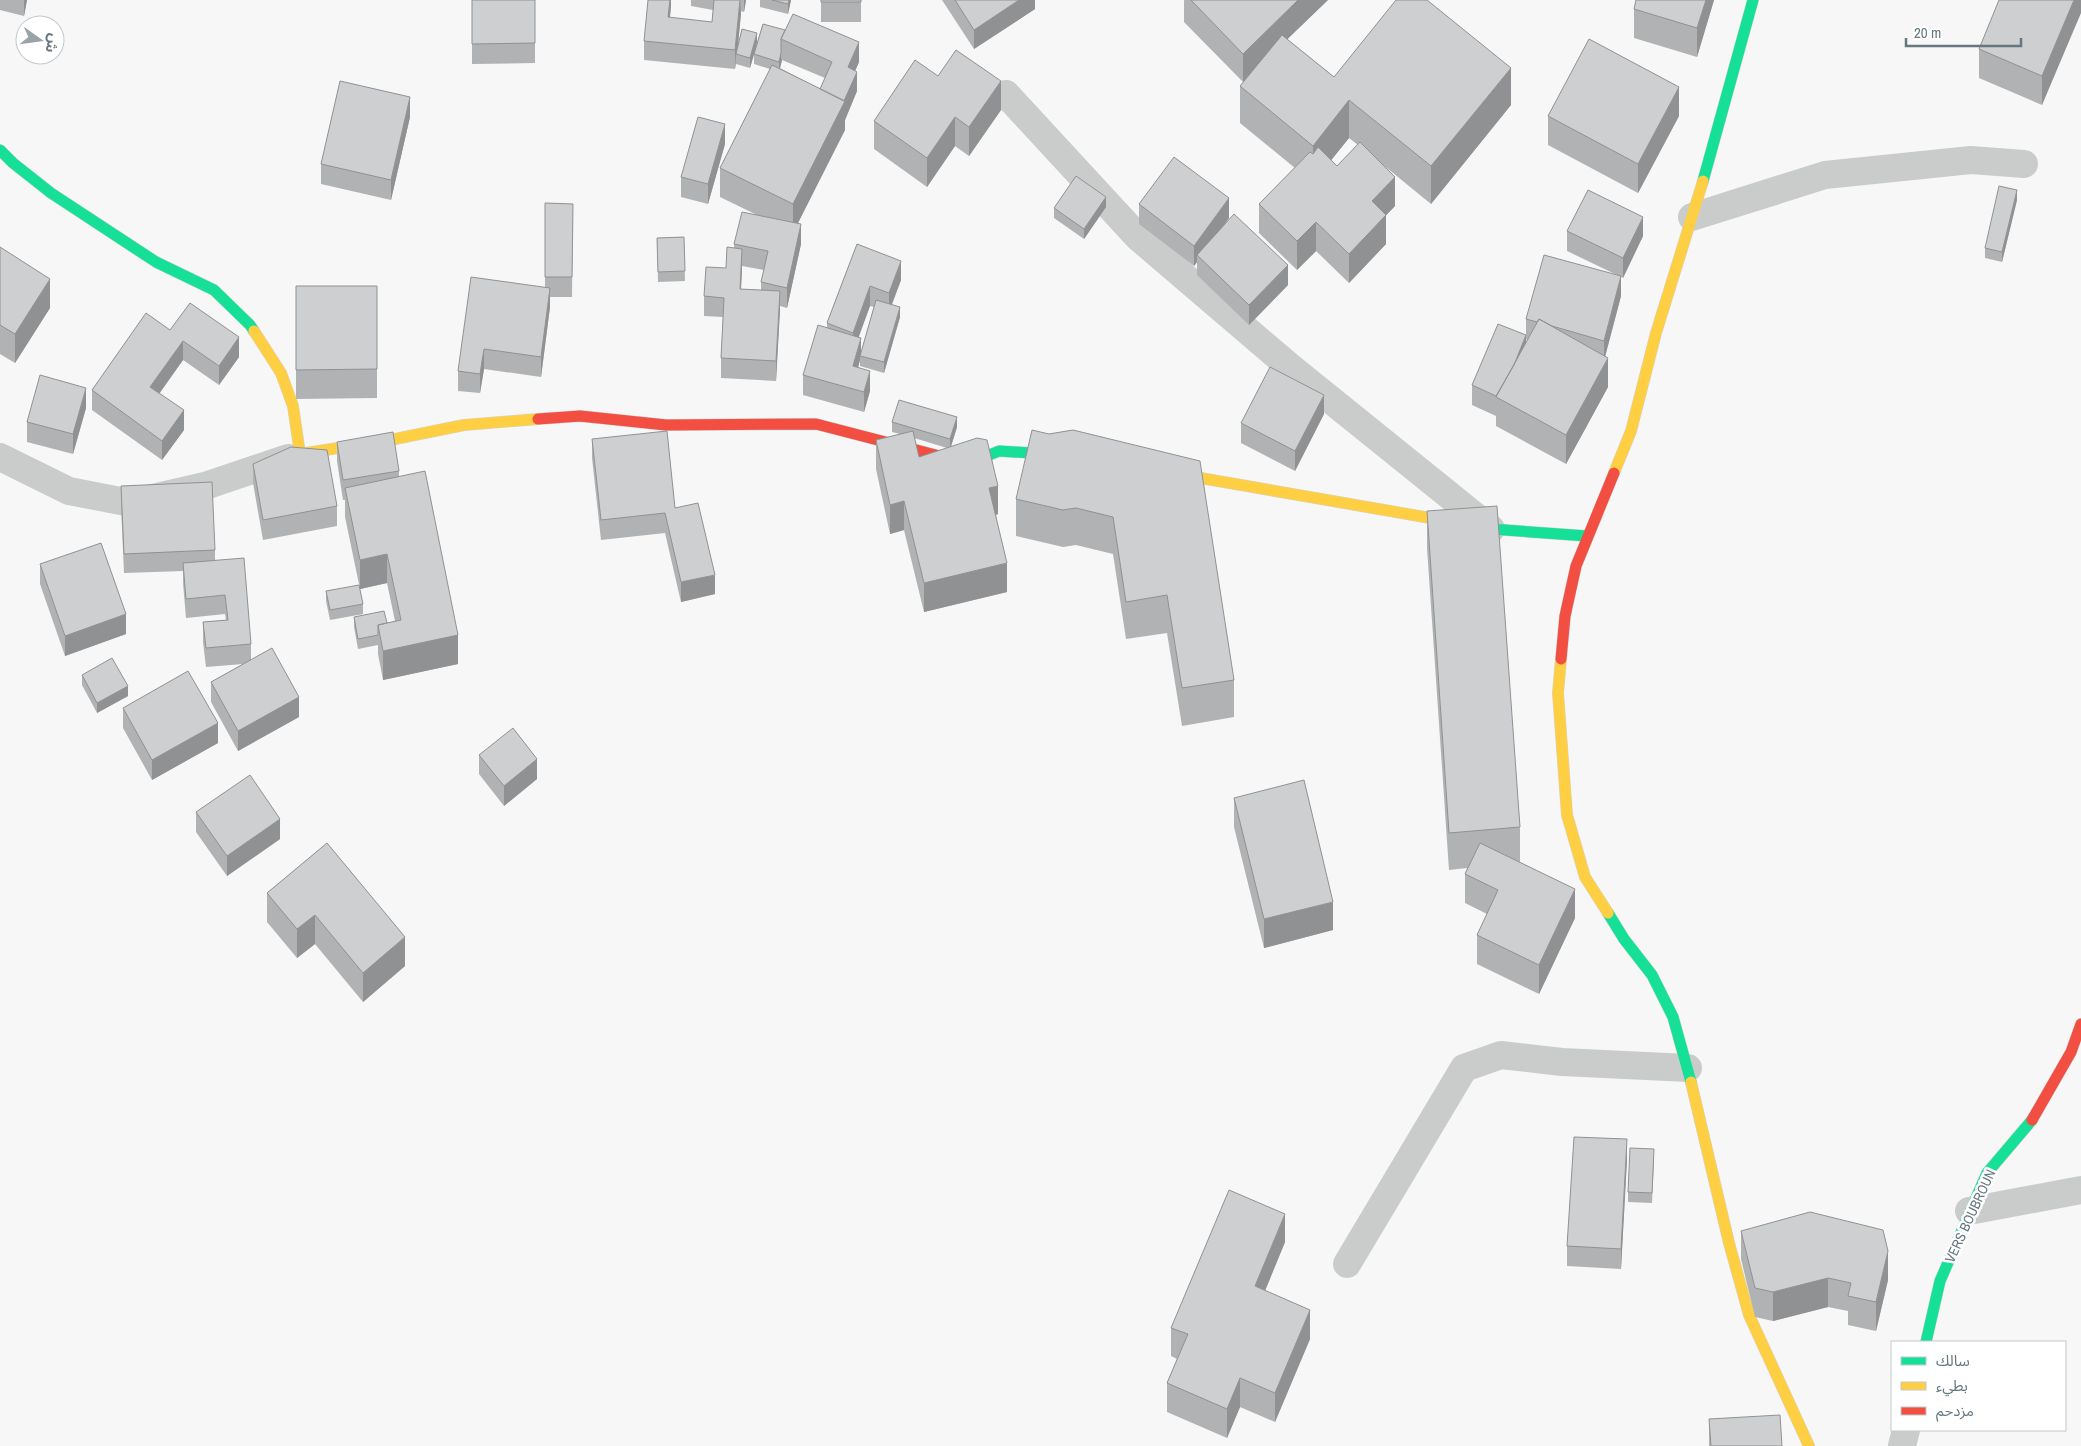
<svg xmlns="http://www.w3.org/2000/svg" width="2081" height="1446" font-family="'Archivo Narrow','Noto Sans Arabic',sans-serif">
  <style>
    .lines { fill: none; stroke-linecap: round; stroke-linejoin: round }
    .fast-casing { stroke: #d3d4d5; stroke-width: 12 }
    .slow-casing { stroke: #d3d4d5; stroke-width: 12 }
    .jam-casing { stroke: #d3d4d5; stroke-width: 12 }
    .street { stroke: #cacccc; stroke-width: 28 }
    .fast { stroke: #16e098; stroke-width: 11 }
    .slow { stroke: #ffcf43; stroke-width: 11 }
    .jam { stroke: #f24e42; stroke-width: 11 }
    .wall { fill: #b1b2b3; fill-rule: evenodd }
    .shaded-wall { fill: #909192 }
    .building { fill: #cecfd0; stroke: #909192 }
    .labels { text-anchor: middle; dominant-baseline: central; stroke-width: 5; stroke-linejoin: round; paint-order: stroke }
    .street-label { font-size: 14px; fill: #65777f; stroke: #fff }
  </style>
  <rect width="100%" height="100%" fill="#f7f7f7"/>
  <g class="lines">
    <g class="fast-casing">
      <path id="fast" d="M 0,150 L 13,163 L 51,193 L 156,262 L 214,290 L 250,325 L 254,331
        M 1703,181 L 1753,0
        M 955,460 L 970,463 L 999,451 L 1064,455
        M 1436,519 L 1491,529 L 1587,536
        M 1608,913 L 1624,939 L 1652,975 L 1673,1017 L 1691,1082
        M 1926,1342 L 1940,1281 L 1987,1173 L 2032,1120"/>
    </g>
    <g class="slow-casing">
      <path id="slow" d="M 254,331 L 281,373 L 293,406 L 300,454 L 395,439 L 464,425 L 538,419
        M 1166,472 L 1436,519
        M 1614,473 L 1631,431 L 1656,333 L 1703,181
        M 1561,659 L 1558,693 L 1567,815 L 1585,877 L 1608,913
        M 1691,1082 L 1729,1243 L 1749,1315 L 1809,1446"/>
    </g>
    <g class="jam-casing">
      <path id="jam" d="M 538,419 L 580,416 L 666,425 L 816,424 L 955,460
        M 1561,659 L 1565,616 L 1576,566 L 1614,473
        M 2032,1120 L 2071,1052 L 2081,1024"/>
    </g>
    <path class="street" d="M 1006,94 L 1138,237 L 1290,367 L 1491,529
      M 1692,217 L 1825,175 L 1971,160 L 2024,164
      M 0,457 L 69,491 L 131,503 L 205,486 L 288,458
      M 1969,1211 L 2081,1190
      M 1347,1264 L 1464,1068 L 1501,1055 L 1562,1062 L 1688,1068
      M 1902,1446 L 1906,1430"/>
    <use href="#fast" class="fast"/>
    <use href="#slow" class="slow"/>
    <use href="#jam" class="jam"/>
  </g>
  <path class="wall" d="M 0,0 L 27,0 L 24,16 L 0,10 Z
    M 472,0 L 535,0 L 535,63 L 472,64 Z
    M 671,0 L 670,18 L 712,22 L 713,10 L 691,6 L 691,0 L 746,0 L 744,12 L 741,11 L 738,47 L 757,43 L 763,24 L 859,62 L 855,71 L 857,91 L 845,120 L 845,130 L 797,224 L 801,244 L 787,308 L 780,306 L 776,381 L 721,378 L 721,358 L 723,317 L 704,316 L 704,296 L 726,268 L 734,248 L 734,244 L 757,215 L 720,197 L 720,168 L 770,69 L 754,64 L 754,55 L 750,68 L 736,64 L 735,69 L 644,60 L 644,41 ZM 782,60 L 825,78 L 820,89 L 780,68 ZM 742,266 L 764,270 L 761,282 L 761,290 L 741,289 Z
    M 760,0 L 791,0 L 788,14 L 760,7 Z
    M 821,0 L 861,0 L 861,22 L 821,22 Z
    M 942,0 L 1035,0 L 1035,9 L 974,49 Z
    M 1184,0 L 1328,0 L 1287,39 L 1334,77 L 1511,105 L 1431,204 L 1382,164 L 1395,206 L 1386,215 L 1386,244 L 1349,283 L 1316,251 L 1297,270 L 1259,233 L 1259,204 L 1295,168 L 1240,123 L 1240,86 L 1246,79 L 1243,82 L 1184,22 ZM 1349,138 L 1358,145 L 1337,166 L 1331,160 Z
    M 1636,0 L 1714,0 L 1697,57 L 1634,38 L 1634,9 Z
    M 2081,0 L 2042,105 L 1979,78 L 1979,49 Z
    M 938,76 L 1001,110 L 969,156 L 955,146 L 927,187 L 874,149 L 874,121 Z
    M 1548,116 L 1679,116 L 1638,193 L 1548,145 Z
    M 410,117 L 391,200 L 321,184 L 321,164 Z
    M 725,144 L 708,204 L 681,197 L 681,177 Z
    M 2017,200 L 2002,262 L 1985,258 L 1985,248 Z
    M 545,203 L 573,204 L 572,297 L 550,297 L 550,307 L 541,377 L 484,369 L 480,393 L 458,391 L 458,371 L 545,287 Z
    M 1139,204 L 1229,218 L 1223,227 L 1288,285 L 1249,325 L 1197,275 L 1197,262 L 1194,266 L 1139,224 Z
    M 1106,207 L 1084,239 L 1054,218 L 1054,208 Z
    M 1567,231 L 1643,236 L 1623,278 L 1621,277 L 1621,296 L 1605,356 L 1608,387 L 1566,464 L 1496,426 L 1496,416 L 1472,405 L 1472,385 L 1526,342 L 1527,340 L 1526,339 L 1526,319 L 1617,275 L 1567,251 Z
    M 684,237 L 685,281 L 658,282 L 657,238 Z
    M 857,244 L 901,280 L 892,304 L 900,317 L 884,373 L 860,366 L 860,360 L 858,368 L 870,391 L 864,412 L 803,395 L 803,375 L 827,328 L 827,323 ZM 870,306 L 874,307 L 861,353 L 858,337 Z
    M 0,247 L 50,308 L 15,363 L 0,354 Z
    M 296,286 L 377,286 L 377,398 L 296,399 Z
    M 170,330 L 239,357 L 219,385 L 183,360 L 160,393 L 184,430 L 162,460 L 92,410 L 92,390 Z
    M 86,408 L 73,454 L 27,442 L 27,422 Z
    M 1324,414 L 1295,471 L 1241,443 L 1241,423 Z
    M 892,422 L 957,427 L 951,447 L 998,514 L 996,515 L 1007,592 L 924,612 L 904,530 L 890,534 L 876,469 L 876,440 L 900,434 L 892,432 ZM 914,438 L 947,448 L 919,457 Z
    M 1073,430 L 1234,680 L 1234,717 L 1182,726 L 1167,633 L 1126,639 L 1113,554 L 1076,545 L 1063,547 L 1016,536 L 1016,499 L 1049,434 Z
    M 592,439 L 675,508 L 715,594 L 681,602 L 665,533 L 601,540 L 592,458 Z
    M 337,442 L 399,471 L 399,476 L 458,664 L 383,680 L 378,654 L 378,645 L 358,649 L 354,627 L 354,617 L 387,623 L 395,621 L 387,583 L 360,589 L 345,517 L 345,500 L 343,500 L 337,461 Z
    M 253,464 L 337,506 L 337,526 L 263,540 L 253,483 Z
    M 121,486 L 215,550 L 215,560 L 251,644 L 251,659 L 299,717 L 238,751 L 211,702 L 211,682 L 243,664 L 206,667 L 203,642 L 203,622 L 226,620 L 225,614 L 186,618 L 183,583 L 183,571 L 124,573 L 121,506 Z
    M 1427,511 L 1520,827 L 1520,862 L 1575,918 L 1539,994 L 1477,964 L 1477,935 L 1487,914 L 1465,903 L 1465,874 L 1467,868 L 1449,870 L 1427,548 Z
    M 40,564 L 126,634 L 65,656 L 40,584 Z
    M 326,591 L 363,604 L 363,614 L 330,620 L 326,601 Z
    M 82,675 L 128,696 L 97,713 L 82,685 Z
    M 123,708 L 218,743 L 152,780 L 123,728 Z
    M 479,755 L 537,779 L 504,806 L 479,774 Z
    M 1234,798 L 1333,930 L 1264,948 L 1234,827 Z
    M 196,812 L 280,839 L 227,876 L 196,832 Z
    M 327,843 L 405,966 L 363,1002 L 315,944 L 297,958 L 267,922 L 267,893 Z
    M 1627,1159 L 1621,1269 L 1567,1266 L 1567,1246 Z
    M 1654,1159 L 1652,1203 L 1628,1202 L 1628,1192 Z
    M 1741,1231 L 1888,1280 L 1876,1331 L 1848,1325 L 1848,1311 L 1828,1307 L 1773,1321 L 1755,1317 L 1741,1259 Z
    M 1285,1242 L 1265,1291 L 1310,1339 L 1275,1422 L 1240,1407 L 1227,1438 L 1167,1412 L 1167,1383 L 1177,1359 L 1171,1356 L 1171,1328 Z
    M 1709,1419 L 1782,1446 L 1709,1446 Z"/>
  <path class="shaded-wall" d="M 24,0 L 27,0 L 24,16 Z
    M 670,0 L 671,0 L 671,6 L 668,37 L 668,17 Z
    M 740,0 L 741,14 L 737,54 L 736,54 L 735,69 L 735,50 Z
    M 744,0 L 746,0 L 744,12 Z
    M 789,0 L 791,0 L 788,14 L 788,4 Z
    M 1019,0 L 1035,0 L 1035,9 L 974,49 L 974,30 Z
    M 1298,0 L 1328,0 L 1243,82 L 1243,54 Z
    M 1706,0 L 1714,0 L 1697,57 L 1697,28 Z
    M 2074,0 L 2081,0 L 2081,13 L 2042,105 L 2042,76 Z
    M 757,33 L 757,43 L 750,68 L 750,58 Z
    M 859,42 L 859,62 L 848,87 L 848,67 Z
    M 781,53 L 781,59 L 782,60 L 779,72 L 779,62 Z
    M 1511,68 L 1511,105 L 1431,204 L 1431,166 Z
    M 857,72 L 857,91 L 845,120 L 845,130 L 793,233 L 793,204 Z
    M 1001,81 L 1001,110 L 969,156 L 969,127 Z
    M 1679,87 L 1679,116 L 1638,193 L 1638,164 Z
    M 410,97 L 410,117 L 391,200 L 391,180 Z
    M 1349,100 L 1349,138 L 1313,183 L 1313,146 Z
    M 955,117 L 955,146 L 927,187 L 927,158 Z
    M 725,124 L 725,144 L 708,204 L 708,184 Z
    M 1395,177 L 1395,206 L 1373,229 L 1386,215 L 1386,244 L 1349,283 L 1349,254 L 1372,201 Z
    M 2017,190 L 2017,200 L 2002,262 L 2002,252 Z
    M 1106,197 L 1106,207 L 1084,239 L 1084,229 Z
    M 1229,198 L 1229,218 L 1200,258 L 1197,255 L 1197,262 L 1194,266 L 1194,246 Z
    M 1643,217 L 1643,236 L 1623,278 L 1623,258 Z
    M 1316,222 L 1316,251 L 1297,270 L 1297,241 Z
    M 801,224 L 801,244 L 787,308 L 787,288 Z
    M 742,249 L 742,268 L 740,309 L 740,289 Z
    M 901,261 L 901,280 L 889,312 L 889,293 Z
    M 1288,265 L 1288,285 L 1249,325 L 1249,305 Z
    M 1621,276 L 1621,296 L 1604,361 L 1604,341 Z
    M 50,279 L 50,308 L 15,363 L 15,334 Z
    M 870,286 L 870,306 L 853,353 L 853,333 Z
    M 550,288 L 550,307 L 541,377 L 541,357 Z
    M 780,291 L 780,311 L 776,381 L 776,361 Z
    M 900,307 L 900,317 L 884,373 L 884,362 Z
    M 1526,335 L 1526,355 L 1500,399 Z
    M 239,337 L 239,357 L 219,385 L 219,366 Z
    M 861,338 L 861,356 L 860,356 L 860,360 L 853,386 L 853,366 Z
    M 183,341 L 183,360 L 150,406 L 150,387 Z
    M 484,349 L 484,369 L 480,393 L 480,374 Z
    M 1608,358 L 1608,387 L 1566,464 L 1566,435 Z
    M 870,371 L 870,391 L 864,412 L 864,392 Z
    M 86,388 L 86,408 L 73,454 L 73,434 Z
    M 1324,395 L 1324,414 L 1295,471 L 1295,451 Z
    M 184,410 L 184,430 L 162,460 L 162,441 Z
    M 957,417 L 957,427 L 950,449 L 950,439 Z
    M 998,486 L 998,514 L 989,517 L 989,488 Z
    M 904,501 L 904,530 L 890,534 L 890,505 Z
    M 387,554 L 387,583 L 360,589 L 360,560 Z
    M 1007,563 L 1007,592 L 924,612 L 924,583 Z
    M 715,575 L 715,594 L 681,602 L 681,582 Z
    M 126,614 L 126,634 L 65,656 L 65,636 Z
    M 458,635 L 458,664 L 383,680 L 383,651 Z
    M 128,686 L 128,696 L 97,713 L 97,703 Z
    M 299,697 L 299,717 L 238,751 L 238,731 Z
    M 218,723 L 218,743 L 152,780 L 152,760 Z
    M 537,759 L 537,779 L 504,806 L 504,786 Z
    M 280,819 L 280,839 L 227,876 L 227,856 Z
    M 1575,889 L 1575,918 L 1539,994 L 1539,965 Z
    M 1333,902 L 1333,930 L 1264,948 L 1264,919 Z
    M 315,915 L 315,944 L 297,958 L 297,929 Z
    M 405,937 L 405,966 L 363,1002 L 363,973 Z
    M 1627,1139 L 1627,1159 L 1621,1269 L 1621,1249 Z
    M 1285,1214 L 1285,1242 L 1255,1315 L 1255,1286 Z
    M 1888,1251 L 1888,1280 L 1876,1331 L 1876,1302 Z
    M 1828,1278 L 1828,1307 L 1773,1321 L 1773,1292 Z
    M 1310,1310 L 1310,1339 L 1275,1422 L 1275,1393 Z
    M 1240,1378 L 1240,1407 L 1227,1438 L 1227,1409 Z"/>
  <path class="building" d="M 472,0 L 535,0 L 535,43 L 472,44 Z
    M 648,0 L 670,0 L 668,17 L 712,22 L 714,0 L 740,0 L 735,50 L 644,41 Z
    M 772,0 L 789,0 L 788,4 Z
    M 821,0 L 861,0 L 861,2 L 821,2 Z
    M 955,0 L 1019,0 L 974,30 Z
    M 1191,0 L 1298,0 L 1243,54 Z
    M 1396,0 L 1427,0 L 1511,68 L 1431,166 L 1349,100 L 1313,146 L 1240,86 L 1282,35 L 1334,77 Z
    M 1636,0 L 1706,0 L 1697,28 L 1634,9 Z
    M 1999,0 L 2074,0 L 2042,76 L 1979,49 Z
    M 793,14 L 859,42 L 848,67 L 857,72 L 844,101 L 820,89 L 832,62 L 781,39 Z
    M 763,24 L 785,30 L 781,39 L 781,53 L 779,62 L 754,54 Z
    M 742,29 L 757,33 L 750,58 L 736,54 Z
    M 1589,39 L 1679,87 L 1638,164 L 1548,116 Z
    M 956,50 L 1001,81 L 969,127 L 955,117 L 927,158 L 874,121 L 915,60 L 938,76 Z
    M 772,65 L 845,101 L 793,204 L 720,168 Z
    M 340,81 L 410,97 L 391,180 L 321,164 Z
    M 698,117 L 725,124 L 708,184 L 681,177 Z
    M 1360,142 L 1395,177 L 1372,201 L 1386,215 L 1349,254 L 1316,222 L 1297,241 L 1259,204 L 1310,152 L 1313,154 L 1318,147 L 1337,166 Z
    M 1174,157 L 1229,198 L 1194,246 L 1139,204 Z
    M 1076,176 L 1106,197 L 1084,229 L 1054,208 Z
    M 1999,186 L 2017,190 L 2002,252 L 1985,248 Z
    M 1588,190 L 1643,217 L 1623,258 L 1567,231 Z
    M 545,203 L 573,204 L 572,277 L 545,277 Z
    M 742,212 L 801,224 L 787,288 L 761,282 L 768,251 L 734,244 Z
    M 1234,214 L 1288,265 L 1249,305 L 1197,255 Z
    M 684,237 L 685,271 L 658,272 L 657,238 Z
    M 857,244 L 901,261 L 889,293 L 870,286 L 853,333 L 827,323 Z
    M 0,247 L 50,279 L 15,334 L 0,325 Z
    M 727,247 L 742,249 L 740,289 L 780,291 L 776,361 L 721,358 L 724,298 L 704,296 L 706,267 L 726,268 Z
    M 1544,255 L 1621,276 L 1604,341 L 1552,326 L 1539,319 L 1537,322 L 1526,319 Z
    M 471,277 L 550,288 L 541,357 L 484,349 L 480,374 L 458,371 Z
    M 296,286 L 377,286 L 377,369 L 296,370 Z
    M 876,300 L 900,307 L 884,362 L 860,356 Z
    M 190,303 L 239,337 L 219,366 L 183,341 L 150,387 L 184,410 L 162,441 L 92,390 L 146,313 L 170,330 Z
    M 1539,319 L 1608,358 L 1566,435 L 1496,397 Z
    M 1498,324 L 1526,335 L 1514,365 L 1496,396 L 1472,385 Z
    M 818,325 L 861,338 L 853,366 L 870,371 L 864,392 L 803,375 Z
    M 1270,367 L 1324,395 L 1295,451 L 1241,423 Z
    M 40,375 L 86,388 L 73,434 L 27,422 Z
    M 899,400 L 957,417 L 950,439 L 892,422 Z
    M 1032,430 L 1049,434 L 1073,430 L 1200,461 L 1234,680 L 1182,688 L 1167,595 L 1126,602 L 1113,517 L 1076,508 L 1063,510 L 1016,499 Z
    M 667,431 L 675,508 L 698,503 L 715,575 L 681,582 L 665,513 L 601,520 L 592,439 Z
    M 913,431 L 919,457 L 977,438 L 987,440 L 998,486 L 989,488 L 1007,563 L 924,583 L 904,501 L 890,505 L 876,440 Z
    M 393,432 L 399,471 L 343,480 L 337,442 Z
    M 291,447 L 327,450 L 337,506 L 263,520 L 253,464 Z
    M 425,471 L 458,635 L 383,651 L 378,625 L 401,620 L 387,554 L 360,560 L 345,488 Z
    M 212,482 L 215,550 L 124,554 L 121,486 Z
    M 1497,506 L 1520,827 L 1449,833 L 1427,511 Z
    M 101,543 L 126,614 L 65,636 L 40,564 Z
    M 244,558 L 251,644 L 206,648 L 203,622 L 228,620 L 225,595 L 186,599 L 183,563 Z
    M 359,585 L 363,604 L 330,610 L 326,591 Z
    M 384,611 L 387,623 L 378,625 L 378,635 L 358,639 L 354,617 Z
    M 272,648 L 299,697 L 238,731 L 211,682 Z
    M 112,658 L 128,686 L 97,703 L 82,675 Z
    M 188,671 L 218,723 L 152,760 L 123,708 Z
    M 513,728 L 537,759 L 504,786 L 479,755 Z
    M 250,775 L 280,819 L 227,856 L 196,812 Z
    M 1304,780 L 1333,902 L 1264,919 L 1234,798 Z
    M 327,843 L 405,937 L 363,973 L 315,915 L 297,929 L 267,893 Z
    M 1480,843 L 1575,889 L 1539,965 L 1477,935 L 1498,890 L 1465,874 Z
    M 1574,1137 L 1627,1139 L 1621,1249 L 1567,1246 Z
    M 1630,1148 L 1654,1149 L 1652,1193 L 1628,1192 Z
    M 1229,1190 L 1285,1214 L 1255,1286 L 1310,1310 L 1275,1393 L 1240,1378 L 1227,1409 L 1167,1383 L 1188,1334 L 1171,1328 Z
    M 1810,1212 L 1883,1230 L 1888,1251 L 1876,1302 L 1848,1296 L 1851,1283 L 1828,1278 L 1773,1292 L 1755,1288 L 1741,1231 Z
    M 1780,1415 L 1782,1446 L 1711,1446 L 1709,1419 Z"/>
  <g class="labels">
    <g class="street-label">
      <text transform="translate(1970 1216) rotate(-65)">VERS BOUBROUN</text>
    </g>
  </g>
  <rect x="1891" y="1341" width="175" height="90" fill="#ffffff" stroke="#c1c9cc"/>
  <rect x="1901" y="1357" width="25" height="8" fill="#16e098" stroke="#c1c9cc"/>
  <text x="1936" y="1366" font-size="15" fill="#65777f">سالك</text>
  <rect x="1901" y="1382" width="25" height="8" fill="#ffcf43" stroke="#c1c9cc"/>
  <text x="1936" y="1391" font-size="15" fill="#65777f">بطيء</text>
  <rect x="1901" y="1407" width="25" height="8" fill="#f24e42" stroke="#c1c9cc"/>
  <text x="1936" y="1416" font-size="15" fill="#65777f">مزدحم</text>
  <g transform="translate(40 40) rotate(104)"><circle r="24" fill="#ffffff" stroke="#c1c9cc"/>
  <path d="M0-4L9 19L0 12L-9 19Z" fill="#98a4a9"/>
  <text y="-8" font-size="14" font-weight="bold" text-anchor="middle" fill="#65777f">ش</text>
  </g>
  <path d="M1906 38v8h115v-8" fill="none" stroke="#65777f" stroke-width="2.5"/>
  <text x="1914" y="38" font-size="15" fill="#65777f" stroke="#ffffff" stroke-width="4" paint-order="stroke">20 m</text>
</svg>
